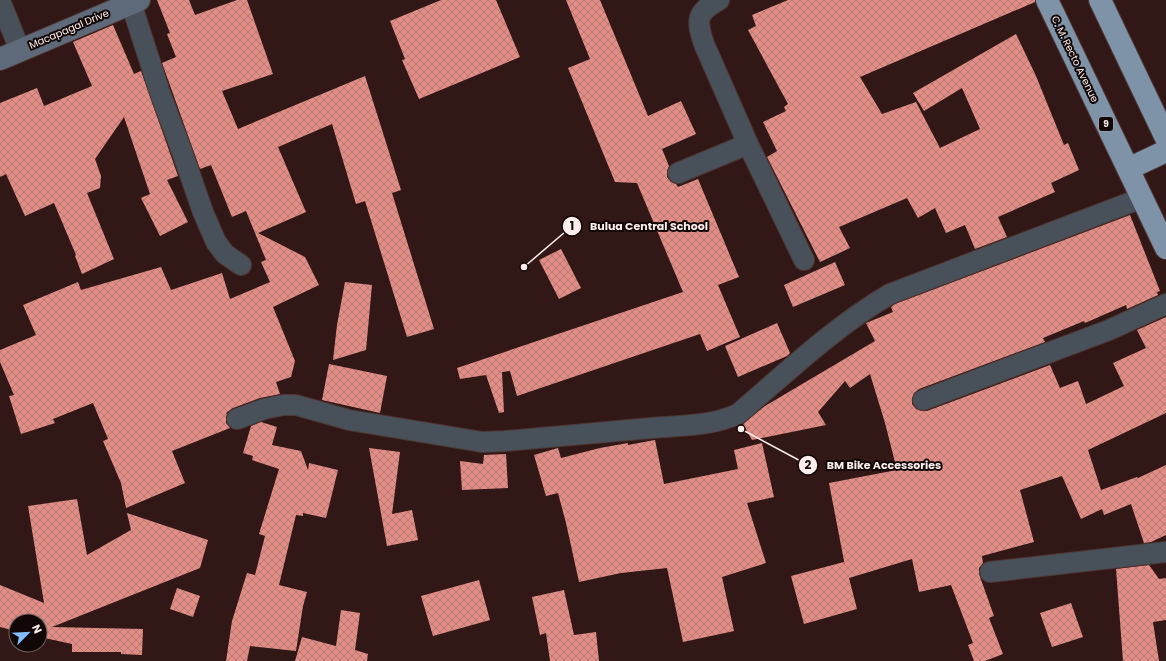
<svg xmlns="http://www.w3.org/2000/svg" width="1166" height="661" font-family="Poppins,sans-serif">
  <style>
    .building { fill: url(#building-cross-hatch) }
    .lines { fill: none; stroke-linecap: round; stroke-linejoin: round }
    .street-casing { stroke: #4e3634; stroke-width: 22 }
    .secondary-casing { stroke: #4e3634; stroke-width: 24 }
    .highway-casing { stroke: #4e3634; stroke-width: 24 }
    .street { stroke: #485059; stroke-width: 20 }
    .secondary { stroke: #5e6a79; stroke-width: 22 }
    .highway { stroke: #7e92a8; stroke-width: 22 }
    .labels { text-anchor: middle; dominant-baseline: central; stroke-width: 4; stroke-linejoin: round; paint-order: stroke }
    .shield { fill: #110706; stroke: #b6a9a8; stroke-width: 1 }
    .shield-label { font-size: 9px; font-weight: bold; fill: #fdeeed }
    .street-label { font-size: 10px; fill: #fdeeed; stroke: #110706 }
    .leader { fill: none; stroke: #fdeeed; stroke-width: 1.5 }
    .callout-dot { fill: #fdeeed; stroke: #110706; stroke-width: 1.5 }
    .mark-label { font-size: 12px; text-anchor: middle; font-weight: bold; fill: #111 }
    .callout-label { font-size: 11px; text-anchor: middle; font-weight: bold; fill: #fdeeed; stroke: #110706; stroke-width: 4; stroke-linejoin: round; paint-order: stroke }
  </style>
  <defs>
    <pattern id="building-cross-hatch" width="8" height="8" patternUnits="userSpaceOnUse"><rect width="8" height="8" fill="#e28e87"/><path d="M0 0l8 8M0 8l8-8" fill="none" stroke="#b57974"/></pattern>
  </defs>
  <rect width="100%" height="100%" fill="#311816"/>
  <path class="building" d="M 157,0 L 189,0 L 195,15 L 237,0 L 247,0 L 273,74 L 222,91 L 238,129 L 365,76 L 401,190 L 392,193 L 434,329 L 407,337 L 365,201 L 356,204 L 332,124 L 278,147 L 306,212 L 258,233 L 305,257 L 319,285 L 273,307 L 295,361 L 291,377 L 276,382 L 280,394 L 260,398 L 233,408 L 226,413 L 227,414 L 226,417 L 226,423 L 230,428 L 172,451 L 185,483 L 126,508 L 121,483 L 103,441 L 108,439 L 93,403 L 53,419 L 55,423 L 21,434 L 9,396 L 14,395 L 0,362 L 0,350 L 36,335 L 23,305 L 78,282 L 81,290 L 161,267 L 171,290 L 222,273 L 230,299 L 270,282 L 261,262 L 266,260 L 246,211 L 232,217 L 211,165 L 200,169 L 162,63 L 176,57 L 167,34 L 170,33 Z
    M 441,0 L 496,0 L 520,57 L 419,99 L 402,60 L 405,59 L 390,21 Z
    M 566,0 L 600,0 L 648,116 L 681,101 L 696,134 L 662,149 L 669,166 L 667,171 L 667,177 L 671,182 L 676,184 L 678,187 L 698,179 L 739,277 L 718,285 L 740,337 L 707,351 L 700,334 L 517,396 L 510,371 L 502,372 L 504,412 L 499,413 L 486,375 L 460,379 L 457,368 L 683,292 L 637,183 L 615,182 L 568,68 L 590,59 Z
    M 788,0 L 1035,0 L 1035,2 L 860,77 L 882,114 L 916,102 L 940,148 L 980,129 L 962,88 L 924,111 L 913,93 L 1016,34 L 1036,76 L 1064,145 L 1068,143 L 1079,170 L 1051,183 L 1055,192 L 998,217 L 1007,237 L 975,249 L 965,225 L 946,233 L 935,208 L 918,218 L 907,198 L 839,227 L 850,248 L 820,262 L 767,157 L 777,151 L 763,122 L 786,111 L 784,107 L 788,104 L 748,30 L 756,26 L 752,15 Z
    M 113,25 L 134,74 L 141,71 L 178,176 L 167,180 L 188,222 L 160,236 L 141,198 L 150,194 L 124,117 L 95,159 L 101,176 L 100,188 L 87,193 L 114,259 L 82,274 L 75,256 L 76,255 L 54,203 L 25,216 L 6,174 L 0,177 L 0,103 L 37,88 L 44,106 L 92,86 L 73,42 Z
    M 1130,215 L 1160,291 L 1157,292 L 1158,295 L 1127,309 L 1126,305 L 1085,323 L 1084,321 L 1043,338 L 1045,342 L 919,389 L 914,393 L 912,399 L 912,404 L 916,409 L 922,411 L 927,411 L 1050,365 L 1060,388 L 1078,381 L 1086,404 L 1124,386 L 1113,363 L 1146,348 L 1137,330 L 1166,317 L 1166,413 L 1088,450 L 1101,490 L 1137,477 L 1138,478 L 1166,465 L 1166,535 L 1151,542 L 1144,543 L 1131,504 L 1104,515 L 1102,509 L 1081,519 L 1062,476 L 1020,490 L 1034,542 L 982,556 L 983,563 L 979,568 L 979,574 L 994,616 L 989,618 L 1003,654 L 985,661 L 974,661 L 968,645 L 973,643 L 951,585 L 919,592 L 912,559 L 849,578 L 857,609 L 804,624 L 791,576 L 844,562 L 845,566 L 829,483 L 897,470 L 885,423 L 870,374 L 850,388 L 845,381 L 818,412 L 826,425 L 752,440 L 743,424 L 765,406 L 875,341 L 866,323 L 893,312 L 891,307 L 895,304 Z
    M 561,249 L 581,288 L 559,299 L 539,260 Z
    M 835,262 L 845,285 L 793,307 L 784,285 Z
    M 345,282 L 372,285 L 366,350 L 333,360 L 337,325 Z
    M 777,323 L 790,353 L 787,356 L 738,377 L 725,346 Z
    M 329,364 L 387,376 L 380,413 L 322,400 Z
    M 261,422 L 277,427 L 272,445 L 301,451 L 308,470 L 309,463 L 338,470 L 326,518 L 303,513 L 303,516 L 296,515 L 279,585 L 307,592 L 303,606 L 296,651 L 250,646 L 247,661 L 226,661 L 232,621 L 247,573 L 255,575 L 265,536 L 259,534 L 279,469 L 252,460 L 253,456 L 243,453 L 251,426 Z
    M 655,440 L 664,484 L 738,469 L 734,450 L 762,443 L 774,497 L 747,503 L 766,563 L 722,577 L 734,631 L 683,642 L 667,568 L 621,573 L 579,582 L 566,523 L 558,493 L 546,496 L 534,455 L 558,448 L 561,458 L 600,448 L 628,443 L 628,445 Z
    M 369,448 L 400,452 L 392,514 L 412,510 L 418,540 L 387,546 Z
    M 506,454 L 508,488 L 462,490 L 460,461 L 483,464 L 484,455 Z
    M 77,499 L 87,555 L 131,530 L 127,513 L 208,540 L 200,568 L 52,627 L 143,629 L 142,655 L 121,654 L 121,652 L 72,652 L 72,644 L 40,637 L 40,621 L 16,621 L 16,631 L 0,627 L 0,585 L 44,603 L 28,506 Z
    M 1149,565 L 1159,579 L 1166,578 L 1166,620 L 1153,622 L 1159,661 L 1123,661 L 1116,569 Z
    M 479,580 L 490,620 L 433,636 L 421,596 Z
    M 177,588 L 200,596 L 193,617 L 170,609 Z
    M 564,590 L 574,635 L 596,632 L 599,661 L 550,661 L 546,633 L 540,635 L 532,597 Z
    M 1071,603 L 1083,637 L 1052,647 L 1040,613 Z
    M 341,610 L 360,613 L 355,650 L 368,654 L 367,661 L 295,661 L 302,637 L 336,646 Z"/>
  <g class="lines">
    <g class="street-casing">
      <path id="street" d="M 719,0 C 696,13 696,19 704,44 L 748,144 L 804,260
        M 0,1 L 20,50
        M 131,3 L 160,93 L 181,149 L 203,212 L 216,242 L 225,254 L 241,265
        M 678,173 L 748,144
        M 923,400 L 1109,330 L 1166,304
        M 237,419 L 264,409 L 283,405 L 296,405 L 349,420 L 482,442 L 505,441 C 554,437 603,432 651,428 C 683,425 708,427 738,414 C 787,372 834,327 890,294 L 1142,198
        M 990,572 L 1166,552"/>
    </g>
    <g class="secondary-casing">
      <path id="secondary" d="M 0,59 L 139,0"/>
    </g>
    <g class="highway-casing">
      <path id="highway" d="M 1047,0 L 1166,248
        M 1100,0 L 1166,138
        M 1128,169 L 1166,151"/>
    </g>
    <use href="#street" class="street"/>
    <use href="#secondary" class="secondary"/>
    <use href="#highway" class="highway"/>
  </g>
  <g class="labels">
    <rect class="shield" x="1099" y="117" width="14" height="14" rx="3"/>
    <g class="shield-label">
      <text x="1106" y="124">9</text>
    </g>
    <g class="street-label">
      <text transform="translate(69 29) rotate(-23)">Macapagal Drive</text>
      <text transform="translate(1075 59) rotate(64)">C. M. Recto Avenue</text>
    </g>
  </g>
  <path class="leader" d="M524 267L572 226M741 429L808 465"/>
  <g class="callout-dot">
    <circle cx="524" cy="267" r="4"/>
    <circle cx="741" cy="429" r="4"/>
    <circle cx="572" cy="226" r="10"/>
    <circle cx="808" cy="465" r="10"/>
  </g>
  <g class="mark-label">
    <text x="572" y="230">1</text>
    <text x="808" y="469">2</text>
  </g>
  <g class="callout-label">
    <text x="649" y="230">Bulua Central School</text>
    <text x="884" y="469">BM Bike Accessories</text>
  </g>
  <g transform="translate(28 633) rotate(66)"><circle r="19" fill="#110706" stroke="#6f6362"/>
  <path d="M0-3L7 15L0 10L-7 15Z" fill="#83bcfb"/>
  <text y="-6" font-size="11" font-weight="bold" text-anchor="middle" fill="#fdeeed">N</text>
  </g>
</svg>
